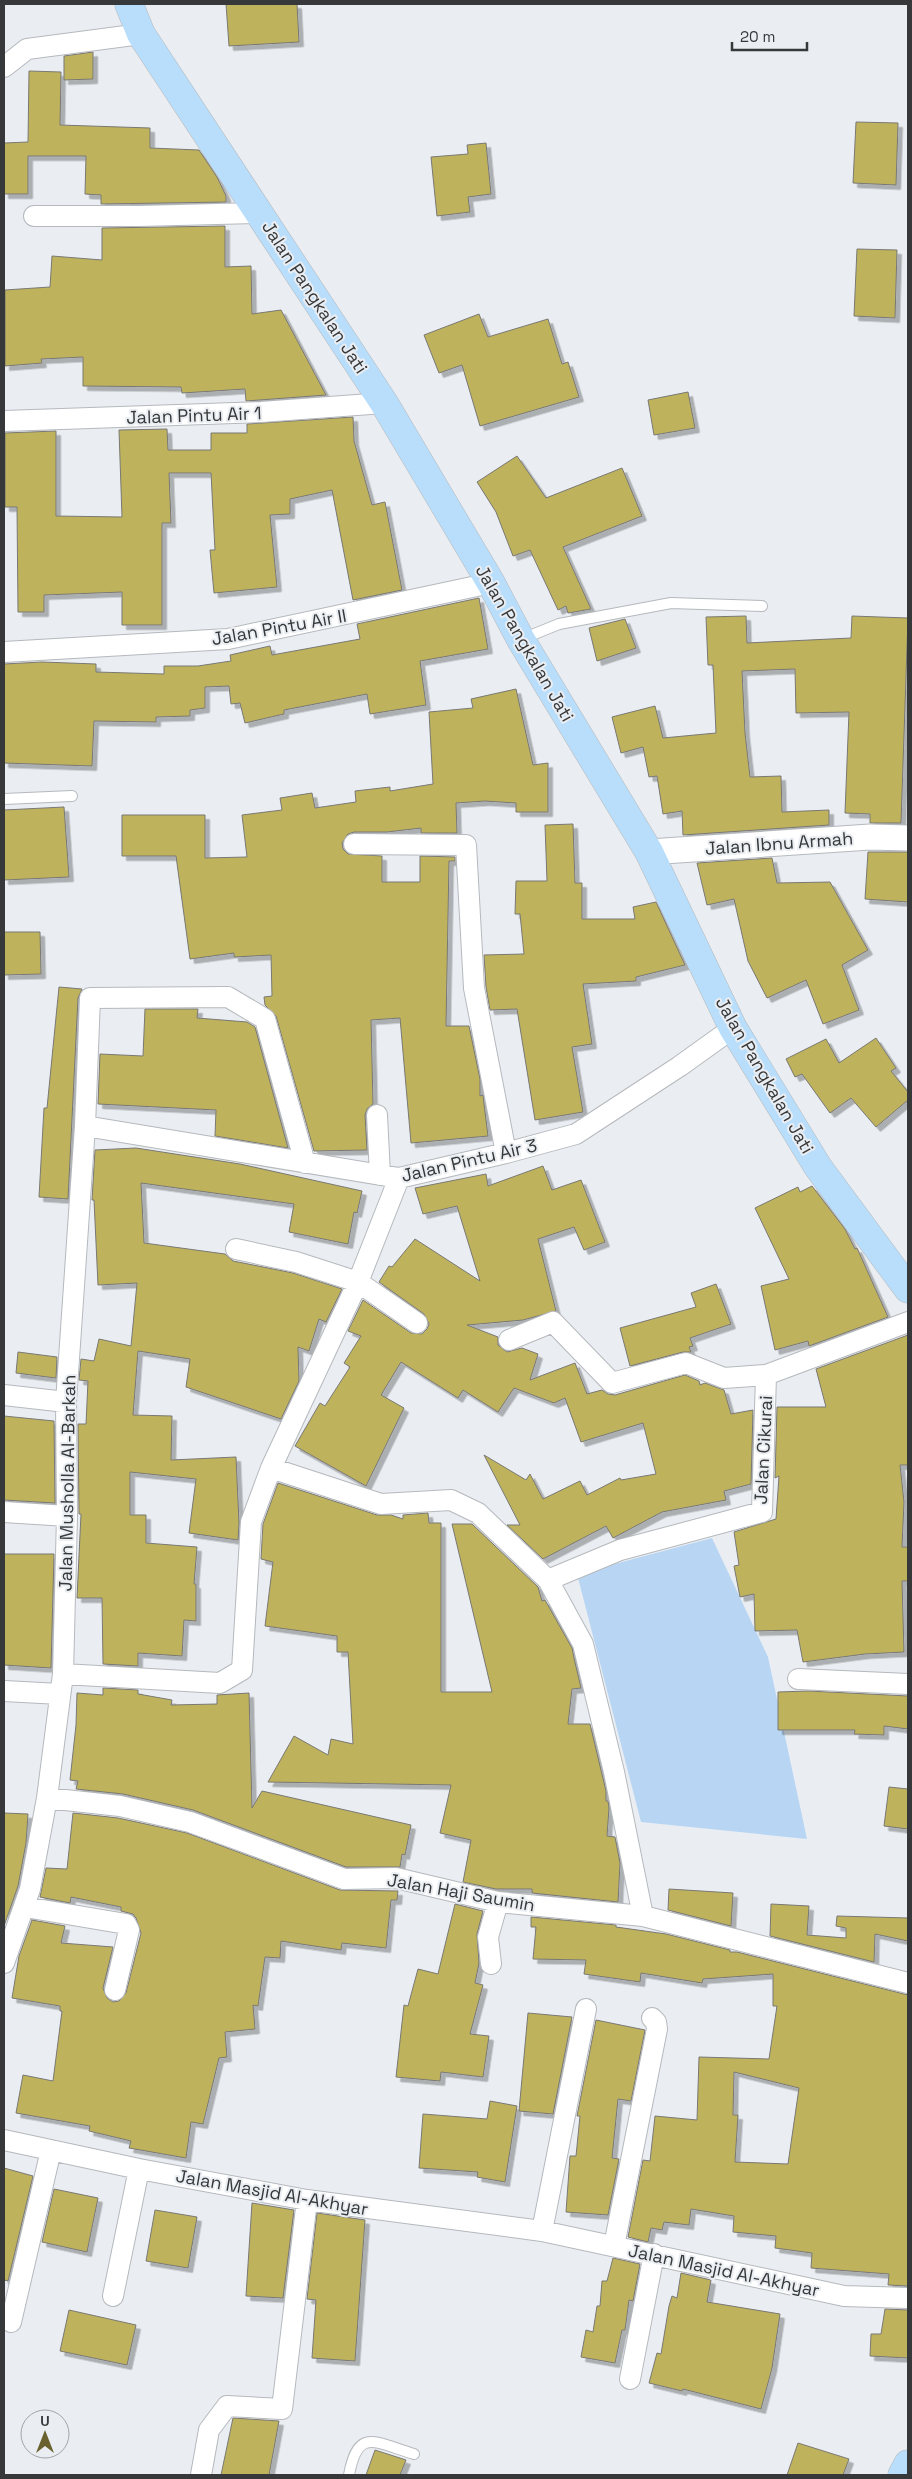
<svg xmlns="http://www.w3.org/2000/svg" width="912" height="2479" font-family="'Space Grotesk',sans-serif">
  <style>
    .green { fill: #b8d6f4 }
    .building { fill: #bfb25b; stroke: #797874; fill-rule: evenodd; filter: url(#shadow) }
    .lines { fill: none; stroke-linecap: round; stroke-linejoin: round }
    .service-casing { stroke: #b5b9bd; stroke-width: 12 }
    .minor-casing { stroke: #b5b9bd; stroke-width: 22 }
    .tertiary-casing { stroke: #b5b9bd; stroke-width: 27 }
    .secondary-casing { stroke: #b5b9bd; stroke-width: 29 }
    .service { stroke: #fff; stroke-width: 10 }
    .minor { stroke: #fff; stroke-width: 20 }
    .tertiary { stroke: #fff; stroke-width: 25 }
    .secondary { stroke: #b9defb; stroke-width: 28 }
    .labels { text-anchor: middle; dominant-baseline: central; stroke-width: 4; stroke-linejoin: round; paint-order: stroke }
    .street-label { font-size: 18px; fill: #363839; stroke: #eaeef2 }
  </style>
  <defs>
    <filter id="shadow"><feDropShadow dx="4.5" dy="4.5" stdDeviation="0" flood-color="#0004"/></filter>
  </defs>
  <rect width="100%" height="100%" fill="#eaeef2"/>
  <path class="green" d="M 712,1538 L 768,1657 L 807,1839 L 641,1822 L 577,1574 Z"/>
  <path class="building" d="M 226,4 L 297,4 L 299,42 L 229,46 Z
    M 93,52 L 93,79 L 64,80 L 64,56 Z
    M 29,71 L 61,72 L 60,125 L 150,128 L 150,148 L 199,150 L 217,177 L 226,196 L 226,202 L 101,204 L 101,195 L 85,194 L 86,156 L 28,156 L 28,194 L 4,194 L 4,143 L 28,142 Z
    M 856,122 L 898,123 L 896,185 L 853,183 Z
    M 486,143 L 491,194 L 468,197 L 470,212 L 437,216 L 431,157 L 468,154 L 467,145 Z
    M 225,226 L 225,267 L 251,266 L 252,314 L 281,310 L 326,395 L 246,401 L 245,389 L 182,393 L 181,387 L 83,386 L 83,357 L 41,359 L 42,363 L 5,366 L 5,290 L 50,287 L 52,256 L 102,260 L 102,228 Z
    M 857,249 L 897,250 L 895,318 L 854,316 Z
    M 479,314 L 488,337 L 548,319 L 562,364 L 568,362 L 579,397 L 480,426 L 462,365 L 439,373 L 424,335 Z
    M 688,392 L 695,428 L 654,435 L 648,400 Z
    M 353,417 L 354,441 L 372,505 L 385,502 L 402,590 L 353,600 L 332,490 L 290,499 L 290,514 L 270,515 L 277,587 L 214,593 L 210,550 L 215,550 L 211,473 L 169,473 L 171,523 L 162,523 L 162,625 L 122,625 L 122,592 L 44,595 L 44,612 L 18,612 L 17,507 L 5,507 L 5,433 L 56,431 L 56,516 L 122,517 L 119,430 L 167,429 L 168,450 L 211,450 L 211,433 L 247,433 L 247,424 Z
    M 517,456 L 546,498 L 622,468 L 642,516 L 563,547 L 591,609 L 568,613 L 566,606 L 558,610 L 530,550 L 513,556 L 496,512 L 477,482 Z
    M 479,598 L 488,649 L 420,661 L 426,705 L 370,714 L 367,694 L 284,710 L 284,714 L 245,723 L 240,703 L 231,704 L 229,686 L 205,687 L 205,708 L 190,710 L 190,716 L 156,717 L 156,722 L 94,721 L 92,766 L 4,763 L 4,664 L 42,662 L 96,664 L 96,672 L 164,674 L 164,666 L 198,666 L 231,661 L 230,655 L 270,646 L 272,655 L 360,639 L 357,624 Z
    M 746,616 L 747,643 L 851,638 L 852,616 L 908,618 L 901,823 L 870,823 L 870,814 L 845,813 L 849,712 L 796,713 L 795,669 L 742,671 L 745,733 L 750,777 L 781,776 L 782,812 L 829,810 L 829,825 L 683,835 L 682,811 L 663,814 L 657,776 L 649,777 L 643,747 L 621,753 L 612,717 L 655,706 L 663,738 L 716,733 L 713,665 L 708,665 L 706,617 Z
    M 625,619 L 636,648 L 597,661 L 589,628 Z
    M 516,689 L 533,765 L 548,763 L 548,812 L 516,812 L 516,803 L 485,801 L 456,803 L 457,833 L 421,833 L 421,828 L 387,832 L 354,832 L 348,834 L 342,843 L 343,849 L 348,854 L 382,856 L 382,882 L 420,882 L 420,856 L 455,857 L 455,861 L 449,861 L 446,1026 L 469,1026 L 480,1079 L 480,1096 L 483,1095 L 484,1104 L 488,1136 L 411,1143 L 400,1018 L 371,1020 L 373,1104 L 367,1109 L 365,1115 L 367,1150 L 314,1151 L 276,1016 L 265,1005 L 264,997 L 272,996 L 271,955 L 234,957 L 234,953 L 190,959 L 176,856 L 122,856 L 122,815 L 205,815 L 205,858 L 247,857 L 242,815 L 282,810 L 280,798 L 312,793 L 315,808 L 356,802 L 355,791 L 390,787 L 390,791 L 433,784 L 429,712 L 473,708 L 471,699 Z
    M 64,807 L 69,877 L 4,880 L 4,810 Z
    M 573,824 L 575,883 L 582,883 L 582,919 L 635,919 L 633,907 L 656,902 L 685,965 L 636,977 L 636,981 L 583,984 L 592,1044 L 572,1047 L 583,1112 L 535,1120 L 517,1009 L 490,1010 L 486,987 L 484,955 L 524,954 L 520,914 L 515,914 L 516,881 L 547,881 L 545,825 Z
    M 868,852 L 908,852 L 908,902 L 865,899 Z
    M 772,858 L 777,883 L 830,882 L 868,950 L 842,965 L 859,1010 L 823,1024 L 806,980 L 767,998 L 748,961 L 734,899 L 707,905 L 697,863 Z
    M 4,932 L 40,932 L 41,974 L 4,975 Z
    M 59,987 L 82,989 L 78,998 L 68,1199 L 39,1197 L 44,1108 L 47,1108 Z
    M 145,1009 L 198,1009 L 197,1018 L 247,1022 L 255,1027 L 288,1148 L 215,1136 L 216,1110 L 98,1104 L 100,1054 L 143,1056 Z
    M 876,1038 L 896,1068 L 891,1071 L 908,1092 L 908,1100 L 876,1127 L 851,1098 L 830,1113 L 802,1074 L 795,1077 L 786,1059 L 826,1039 L 839,1063 Z
    M 136,1148 L 240,1164 L 362,1191 L 357,1213 L 354,1212 L 348,1244 L 289,1232 L 294,1204 L 141,1183 L 144,1243 L 225,1254 L 233,1261 L 293,1273 L 342,1289 L 326,1322 L 319,1319 L 309,1351 L 298,1347 L 299,1381 L 281,1419 L 186,1387 L 190,1359 L 138,1351 L 133,1415 L 172,1416 L 171,1460 L 236,1457 L 239,1523 L 238,1540 L 189,1533 L 196,1479 L 130,1472 L 130,1515 L 146,1515 L 146,1543 L 197,1547 L 194,1584 L 196,1584 L 196,1621 L 184,1620 L 182,1656 L 138,1653 L 138,1666 L 103,1664 L 102,1598 L 77,1598 L 81,1514 L 79,1514 L 78,1424 L 86,1424 L 88,1381 L 79,1380 L 81,1359 L 94,1361 L 99,1339 L 131,1346 L 137,1283 L 98,1285 L 94,1200 L 92,1200 L 95,1150 Z
    M 543,1166 L 552,1190 L 581,1180 L 605,1242 L 584,1250 L 574,1227 L 538,1239 L 556,1311 L 523,1320 L 467,1325 L 498,1337 L 498,1345 L 507,1352 L 522,1348 L 538,1354 L 530,1380 L 575,1363 L 587,1394 L 602,1390 L 608,1394 L 615,1395 L 685,1375 L 699,1381 L 700,1385 L 705,1383 L 724,1390 L 731,1414 L 753,1410 L 751,1484 L 724,1491 L 726,1500 L 662,1512 L 613,1538 L 606,1526 L 543,1559 L 507,1525 L 520,1525 L 484,1455 L 526,1480 L 530,1474 L 543,1499 L 580,1481 L 587,1495 L 620,1478 L 621,1480 L 656,1474 L 643,1423 L 581,1442 L 565,1398 L 554,1403 L 514,1388 L 498,1412 L 463,1390 L 458,1398 L 401,1362 L 381,1395 L 404,1408 L 366,1486 L 295,1446 L 320,1403 L 325,1406 L 350,1367 L 344,1363 L 361,1336 L 348,1331 L 363,1300 L 411,1333 L 422,1334 L 427,1329 L 429,1324 L 424,1314 L 379,1282 L 389,1266 L 392,1267 L 415,1239 L 480,1281 L 457,1206 L 423,1214 L 415,1188 L 486,1174 L 488,1186 Z
    M 812,1186 L 845,1229 L 855,1249 L 857,1248 L 888,1317 L 809,1346 L 808,1341 L 775,1350 L 761,1286 L 789,1279 L 755,1208 L 798,1187 L 800,1192 Z
    M 716,1284 L 731,1324 L 690,1338 L 693,1346 L 689,1347 L 691,1352 L 683,1352 L 630,1366 L 620,1328 L 696,1307 L 691,1293 Z
    M 908,1335 L 908,1465 L 900,1465 L 904,1502 L 902,1547 L 908,1547 L 908,1581 L 902,1581 L 904,1652 L 865,1654 L 803,1662 L 797,1630 L 755,1631 L 754,1594 L 740,1597 L 734,1566 L 739,1565 L 734,1532 L 776,1519 L 779,1476 L 775,1478 L 777,1407 L 826,1407 L 816,1369 Z
    M 18,1352 L 57,1357 L 56,1378 L 16,1373 Z
    M 4,1416 L 54,1421 L 55,1503 L 4,1500 Z
    M 278,1483 L 377,1515 L 391,1515 L 403,1519 L 403,1515 L 428,1513 L 429,1523 L 441,1523 L 441,1692 L 492,1692 L 452,1524 L 472,1524 L 538,1587 L 542,1601 L 545,1600 L 572,1648 L 574,1658 L 581,1688 L 572,1689 L 568,1724 L 590,1724 L 606,1791 L 606,1801 L 608,1801 L 609,1808 L 607,1836 L 615,1837 L 620,1863 L 618,1902 L 532,1893 L 532,1889 L 496,1889 L 463,1882 L 471,1840 L 440,1833 L 451,1785 L 268,1782 L 294,1736 L 328,1755 L 331,1739 L 353,1744 L 348,1652 L 337,1652 L 337,1636 L 265,1626 L 273,1562 L 261,1559 L 263,1524 Z
    M 4,1554 L 54,1554 L 51,1668 L 4,1665 Z
    M 103,1688 L 138,1690 L 138,1694 L 172,1700 L 171,1705 L 217,1704 L 217,1695 L 249,1693 L 252,1808 L 262,1791 L 411,1825 L 405,1855 L 402,1854 L 400,1867 L 346,1867 L 193,1810 L 123,1794 L 76,1789 L 78,1781 L 70,1780 L 76,1725 L 77,1693 L 103,1695 Z
    M 808,1691 L 908,1696 L 908,1729 L 884,1726 L 884,1735 L 854,1734 L 855,1730 L 778,1730 L 778,1692 Z
    M 889,1787 L 908,1789 L 908,1829 L 884,1826 Z
    M 4,1813 L 28,1814 L 26,1843 L 18,1886 L 4,1926 Z
    M 73,1813 L 118,1818 L 187,1833 L 340,1890 L 398,1891 L 397,1900 L 391,1900 L 386,1948 L 342,1943 L 341,1950 L 281,1941 L 280,1958 L 265,1957 L 258,2006 L 253,2005 L 255,2029 L 225,2032 L 227,2057 L 219,2058 L 203,2124 L 191,2122 L 186,2158 L 129,2148 L 131,2141 L 89,2131 L 90,2126 L 16,2113 L 23,2075 L 53,2081 L 62,2011 L 60,2011 L 60,2006 L 12,1998 L 19,1956 L 32,1920 L 65,1926 L 61,1943 L 113,1947 L 103,1988 L 107,1998 L 113,2002 L 119,2001 L 126,1993 L 141,1933 L 136,1918 L 133,1914 L 121,1911 L 121,1907 L 71,1897 L 70,1903 L 40,1897 L 46,1868 L 67,1869 Z
    M 669,1889 L 733,1893 L 731,1926 L 668,1910 Z
    M 455,1904 L 483,1911 L 477,1934 L 479,1963 L 475,1983 L 483,1985 L 470,2034 L 489,2036 L 483,2077 L 441,2072 L 440,2081 L 396,2077 L 404,2005 L 408,2006 L 418,1969 L 438,1974 Z
    M 771,1904 L 809,1906 L 807,1935 L 846,1938 L 846,1928 L 836,1926 L 837,1916 L 908,1918 L 908,1941 L 875,1934 L 874,1962 L 770,1936 Z
    M 531,1917 L 616,1925 L 616,1927 L 666,1934 L 730,1950 L 730,1952 L 737,1952 L 908,1995 L 908,2286 L 888,2285 L 889,2274 L 811,2268 L 812,2253 L 775,2248 L 776,2236 L 733,2232 L 734,2216 L 691,2209 L 689,2225 L 664,2222 L 662,2230 L 651,2228 L 648,2242 L 628,2237 L 643,2160 L 650,2161 L 655,2116 L 697,2120 L 699,2057 L 769,2059 L 777,2006 L 773,2006 L 773,1974 L 703,1979 L 702,1983 L 641,1973 L 640,1982 L 584,1974 L 586,1960 L 533,1959 L 536,1927 L 531,1927 ZM 734,2072 L 799,2088 L 788,2164 L 735,2162 L 738,2115 L 733,2115 Z
    M 528,2013 L 572,2017 L 553,2114 L 519,2111 Z
    M 596,2020 L 645,2030 L 631,2101 L 618,2099 L 612,2158 L 619,2159 L 608,2215 L 566,2212 L 570,2156 L 576,2156 L 580,2116 L 577,2116 Z
    M 490,2101 L 517,2106 L 505,2182 L 477,2177 L 478,2172 L 419,2168 L 423,2114 L 487,2119 Z
    M 4,2168 L 33,2176 L 8,2281 L 4,2280 Z
    M 54,2189 L 98,2198 L 87,2252 L 42,2242 Z
    M 252,2203 L 294,2210 L 283,2298 L 246,2296 Z
    M 155,2210 L 197,2217 L 188,2268 L 146,2261 Z
    M 317,2213 L 365,2220 L 355,2361 L 312,2358 L 316,2300 L 307,2299 Z
    M 613,2258 L 640,2264 L 633,2301 L 629,2300 L 625,2330 L 622,2330 L 615,2363 L 581,2357 L 586,2330 L 593,2332 L 597,2306 L 600,2306 L 602,2281 L 607,2281 Z
    M 681,2273 L 711,2280 L 707,2302 L 780,2314 L 772,2368 L 761,2409 L 683,2389 L 682,2391 L 649,2383 L 657,2353 L 661,2354 L 669,2306 L 672,2296 L 677,2298 Z
    M 885,2309 L 908,2310 L 908,2358 L 870,2356 L 871,2334 L 881,2334 Z
    M 69,2310 L 136,2325 L 127,2365 L 60,2351 Z
    M 233,2418 L 279,2421 L 269,2475 L 221,2475 Z
    M 798,2443 L 849,2459 L 843,2475 L 787,2475 Z
    M 375,2450 L 406,2460 L 400,2475 L 366,2475 Z"/>
  <g class="lines">
    <g class="service-casing">
      <path id="service" d="M 522,639 L 559,624 L 671,603 L 762,606
        M 4,799 L 72,796
        M 349,2475 C 358,2426 376,2443 414,2454"/>
    </g>
    <g class="minor-casing">
      <path id="minor" d="M 4,67 L 27,49 L 141,34
        M 34,216 L 139,216 L 260,213
        M 4,421 L 261,412 L 384,403
        M 4,652 L 228,639 L 491,583
        M 354,844 L 466,845 L 474,988 L 506,1153
        M 377,1115 L 380,1175
        M 85,1126 L 399,1178 L 506,1153 L 576,1134 L 680,1066 L 733,1028
        M 236,1249 L 296,1262 L 358,1282 L 417,1323
        M 509,1340 L 553,1322 L 612,1383 L 686,1363 L 724,1378 L 766,1375
        M 4,1395 L 66,1402
        M 271,1468 L 381,1504 L 451,1500 L 478,1513 L 548,1580 L 583,1644 L 614,1772 L 643,1916
        M 4,1512 L 67,1516
        M 548,1580 L 620,1550 L 762,1512 L 766,1375 L 908,1322
        M 63,1674 L 220,1683 L 242,1670 L 251,1522 L 271,1468 L 358,1282 L 399,1178
        M 798,1679 L 908,1684
        M 4,1691 L 60,1694
        M 47,1798 L 120,1806 L 190,1822 L 344,1879 L 396,1878 L 498,1902 L 643,1916 L 908,1983
        M 25,1907 L 126,1924 L 129,1930 L 115,1990
        M 4,1963 L 30,1889 L 47,1798 L 63,1674 L 67,1516 L 66,1402 L 85,1126 L 90,998 L 228,997 L 265,1019 L 305,1163
        M 491,1964 L 488,1937 L 498,1902
        M 4,2140 L 139,2169 L 307,2200 L 542,2231 L 844,2296 L 908,2298
        M 542,2231 L 586,2009
        M 614,2246 L 657,2029 L 656,2022 L 652,2018
        M 113,2296 L 139,2169
        M 11,2322 L 51,2150
        M 630,2379 L 654,2254
        M 201,2475 L 209,2430 L 227,2406 L 282,2409 L 307,2200"/>
    </g>
    <g class="tertiary-casing">
      <path id="tertiary" d="M 649,852 L 870,837 L 908,838"/>
    </g>
    <g class="secondary-casing">
      <path id="secondary" d="M 129,4 L 141,34 L 384,403 L 491,583 L 521,640 L 649,852 L 733,1028 L 818,1167 L 908,1289
        M 902,2475 L 908,2464"/>
    </g>
    <use href="#service" class="service"/>
    <use href="#minor" class="minor"/>
    <use href="#tertiary" class="tertiary"/>
    <use href="#secondary" class="secondary"/>
  </g>
  <g class="labels">
    <g class="street-label">
      <text transform="translate(315 297) rotate(57)">Jalan Pangkalan Jati</text>
      <text transform="translate(194 415) rotate(-2)">Jalan Pintu Air 1</text>
      <text transform="translate(279 627) rotate(-10)">Jalan Pintu Air II</text>
      <text transform="translate(525 643) rotate(60)">Jalan Pangkalan Jati</text>
      <text transform="translate(779 843) rotate(-4)">Jalan Ibnu Armah</text>
      <text transform="translate(765 1075) rotate(60)">Jalan Pangkalan Jati</text>
      <text transform="translate(469 1160) rotate(-13)">Jalan Pintu Air 3</text>
      <text transform="translate(763 1450) rotate(-87)">Jalan Cikurai</text>
      <text transform="translate(67 1483) rotate(-89)">Jalan Musholla Al-Barkah</text>
      <text transform="translate(461 1892) rotate(10)">Jalan Haji Saumin</text>
      <text transform="translate(272 2192) rotate(10)">Jalan Masjid Al-Akhyar</text>
      <text transform="translate(724 2270) rotate(12)">Jalan Masjid Al-Akhyar</text>
    </g>
  </g>
  <rect width="912" height="2479" fill="none" stroke="#363839" stroke-width="10"/>
  <g transform="translate(45 2434)"><circle r="24" fill="#eaeef2" stroke="#a2a5a8"/>
  <path d="M0-4L9 19L0 12L-9 19Z" fill="#69622f"/>
  <text y="-8" font-size="14" font-weight="bold" text-anchor="middle" fill="#363839">U</text>
  </g>
  <path d="M732 42v8h75v-8" fill="none" stroke="#363839" stroke-width="2.5"/>
  <text x="740" y="42" font-size="15" fill="#363839" stroke="#eaeef2" stroke-width="4" paint-order="stroke">20 m</text>
</svg>
